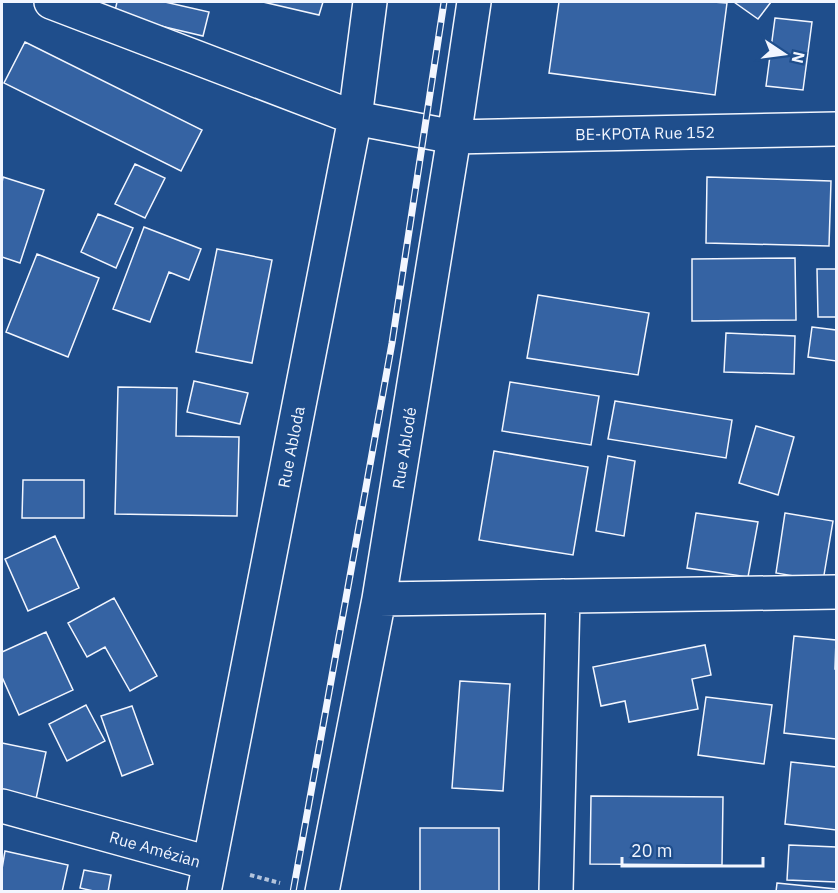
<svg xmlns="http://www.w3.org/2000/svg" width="838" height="893" font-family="'IBM Plex Sans',sans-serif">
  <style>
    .building { fill: #3563a3; stroke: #f2f6ff; stroke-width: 1.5 }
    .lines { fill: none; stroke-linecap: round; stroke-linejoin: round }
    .street-casing { stroke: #f2f6ff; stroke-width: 36 }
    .path { stroke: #b3c4dc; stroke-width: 4; stroke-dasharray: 4.5 3; stroke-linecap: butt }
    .street { stroke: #1f4e8c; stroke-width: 33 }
    .rail-casing { stroke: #f2f6ff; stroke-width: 7 }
    .rail { stroke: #1f4e8c; stroke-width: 4.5; stroke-dasharray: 14; stroke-linecap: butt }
    .labels { text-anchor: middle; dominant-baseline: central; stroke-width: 4.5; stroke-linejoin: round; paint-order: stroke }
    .street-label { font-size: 16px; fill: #f2f6ff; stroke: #1f4e8c }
  </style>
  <rect width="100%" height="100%" fill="#1f4e8c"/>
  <path class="building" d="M 117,2 L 165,2 L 209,12 L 203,36 L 114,15 Z
    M 263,2 L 323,2 L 319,15 Z
    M 559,2 L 713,2 L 727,3 L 715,95 L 549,73 Z
    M 734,2 L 771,2 L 758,19 Z
    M 775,18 L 812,22 L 803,90 L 766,86 Z
    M 25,42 L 202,130 L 181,171 L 4,83 Z
    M 135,164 L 165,178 L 145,218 L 115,204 Z
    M 3,177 L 44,190 L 20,263 L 2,257 L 2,183 Z
    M 707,177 L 831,181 L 829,246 L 706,243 Z
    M 98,214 L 133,228 L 116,268 L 81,252 Z
    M 144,227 L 201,249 L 189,280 L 169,272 L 150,322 L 113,309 Z
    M 217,249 L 272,260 L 252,363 L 196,352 Z
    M 37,254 L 99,278 L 68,357 L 6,332 Z
    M 795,258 L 796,320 L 692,321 L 692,259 Z
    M 817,269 L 836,269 L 836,317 L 818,317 Z
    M 538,295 L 649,313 L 638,375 L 527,358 Z
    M 812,327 L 836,330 L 836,361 L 808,357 Z
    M 726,333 L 795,336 L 794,374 L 724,372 Z
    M 194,381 L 248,393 L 240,424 L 187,412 Z
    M 510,382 L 599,396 L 591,445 L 502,431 Z
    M 118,387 L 177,388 L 176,436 L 239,437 L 237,516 L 115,514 Z
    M 615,401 L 732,420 L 726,458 L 608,439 Z
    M 756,426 L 794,437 L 778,495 L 739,483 Z
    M 494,451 L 588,467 L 573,555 L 479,540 Z
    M 608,456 L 635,461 L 624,536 L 596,531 Z
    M 23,480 L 84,480 L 84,518 L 22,518 Z
    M 696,513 L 758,522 L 748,577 L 687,568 Z
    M 785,513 L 833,521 L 823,581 L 776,573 Z
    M 55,536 L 79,588 L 28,611 L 5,559 Z
    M 114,598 L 157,676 L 130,691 L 105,647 L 87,657 L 68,623 Z
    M 46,632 L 73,690 L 19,715 L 2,677 L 2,652 Z
    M 794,636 L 836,640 L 835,669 L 836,669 L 836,739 L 784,733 Z
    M 705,645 L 711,675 L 692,679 L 698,709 L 629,722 L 625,701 L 601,706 L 593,667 Z
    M 460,681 L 510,684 L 503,791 L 452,788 Z
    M 706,697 L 772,705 L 764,764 L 698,755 Z
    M 86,705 L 105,741 L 67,761 L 49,724 Z
    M 132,706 L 153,764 L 122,776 L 101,716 Z
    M 2,743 L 46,752 L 36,799 L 2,792 Z
    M 791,762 L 836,767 L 836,830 L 785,824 Z
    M 591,796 L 723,797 L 722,865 L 590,864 Z
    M 420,828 L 499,828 L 499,892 L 420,892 Z
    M 789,845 L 836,847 L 836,882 L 787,880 Z
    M 5,851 L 68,865 L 62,892 L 2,892 L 2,869 Z
    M 84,870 L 111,875 L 108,892 L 98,892 L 80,888 Z
    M 777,883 L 836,889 L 836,892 L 776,892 Z"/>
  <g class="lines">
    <g class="street-casing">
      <path id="street" d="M 51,2 L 355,118 L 454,137 L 836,129
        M 379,599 L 836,592
        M 2,806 L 209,863
        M 204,892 L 355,118 L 370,2
        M 322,892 L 379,599 L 454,137 L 474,2
        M 556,892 L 563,596"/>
    </g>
    <path class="path" d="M 250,875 L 280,883"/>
    <use href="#street" class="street"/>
    <g class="rail-casing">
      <path id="rail" d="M 293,892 L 392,343 L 444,2"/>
    </g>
    <use href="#rail" class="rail"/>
  </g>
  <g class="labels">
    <g class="street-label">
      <text transform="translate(645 133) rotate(-1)">BE-KPOTA Rue 152</text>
      <text transform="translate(291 447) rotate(-79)">Rue Abloda</text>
      <text transform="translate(404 448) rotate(-81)">Rue Ablodé</text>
      <text transform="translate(155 849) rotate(16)">Rue Amézian</text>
    </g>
  </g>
  <rect width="838" height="893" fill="none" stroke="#f2f6ff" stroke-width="6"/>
  <g transform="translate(784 54) rotate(103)" stroke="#1f4e8c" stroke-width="4.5" paint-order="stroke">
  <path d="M0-4.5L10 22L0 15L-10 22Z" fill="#f2f6ff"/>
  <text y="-9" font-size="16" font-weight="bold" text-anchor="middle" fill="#f2f6ff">N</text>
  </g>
  <path d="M622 857v9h141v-9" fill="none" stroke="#f2f6ff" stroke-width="3"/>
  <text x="631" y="857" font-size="18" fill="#f2f6ff" stroke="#1f4e8c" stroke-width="4.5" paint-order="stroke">20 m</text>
</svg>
